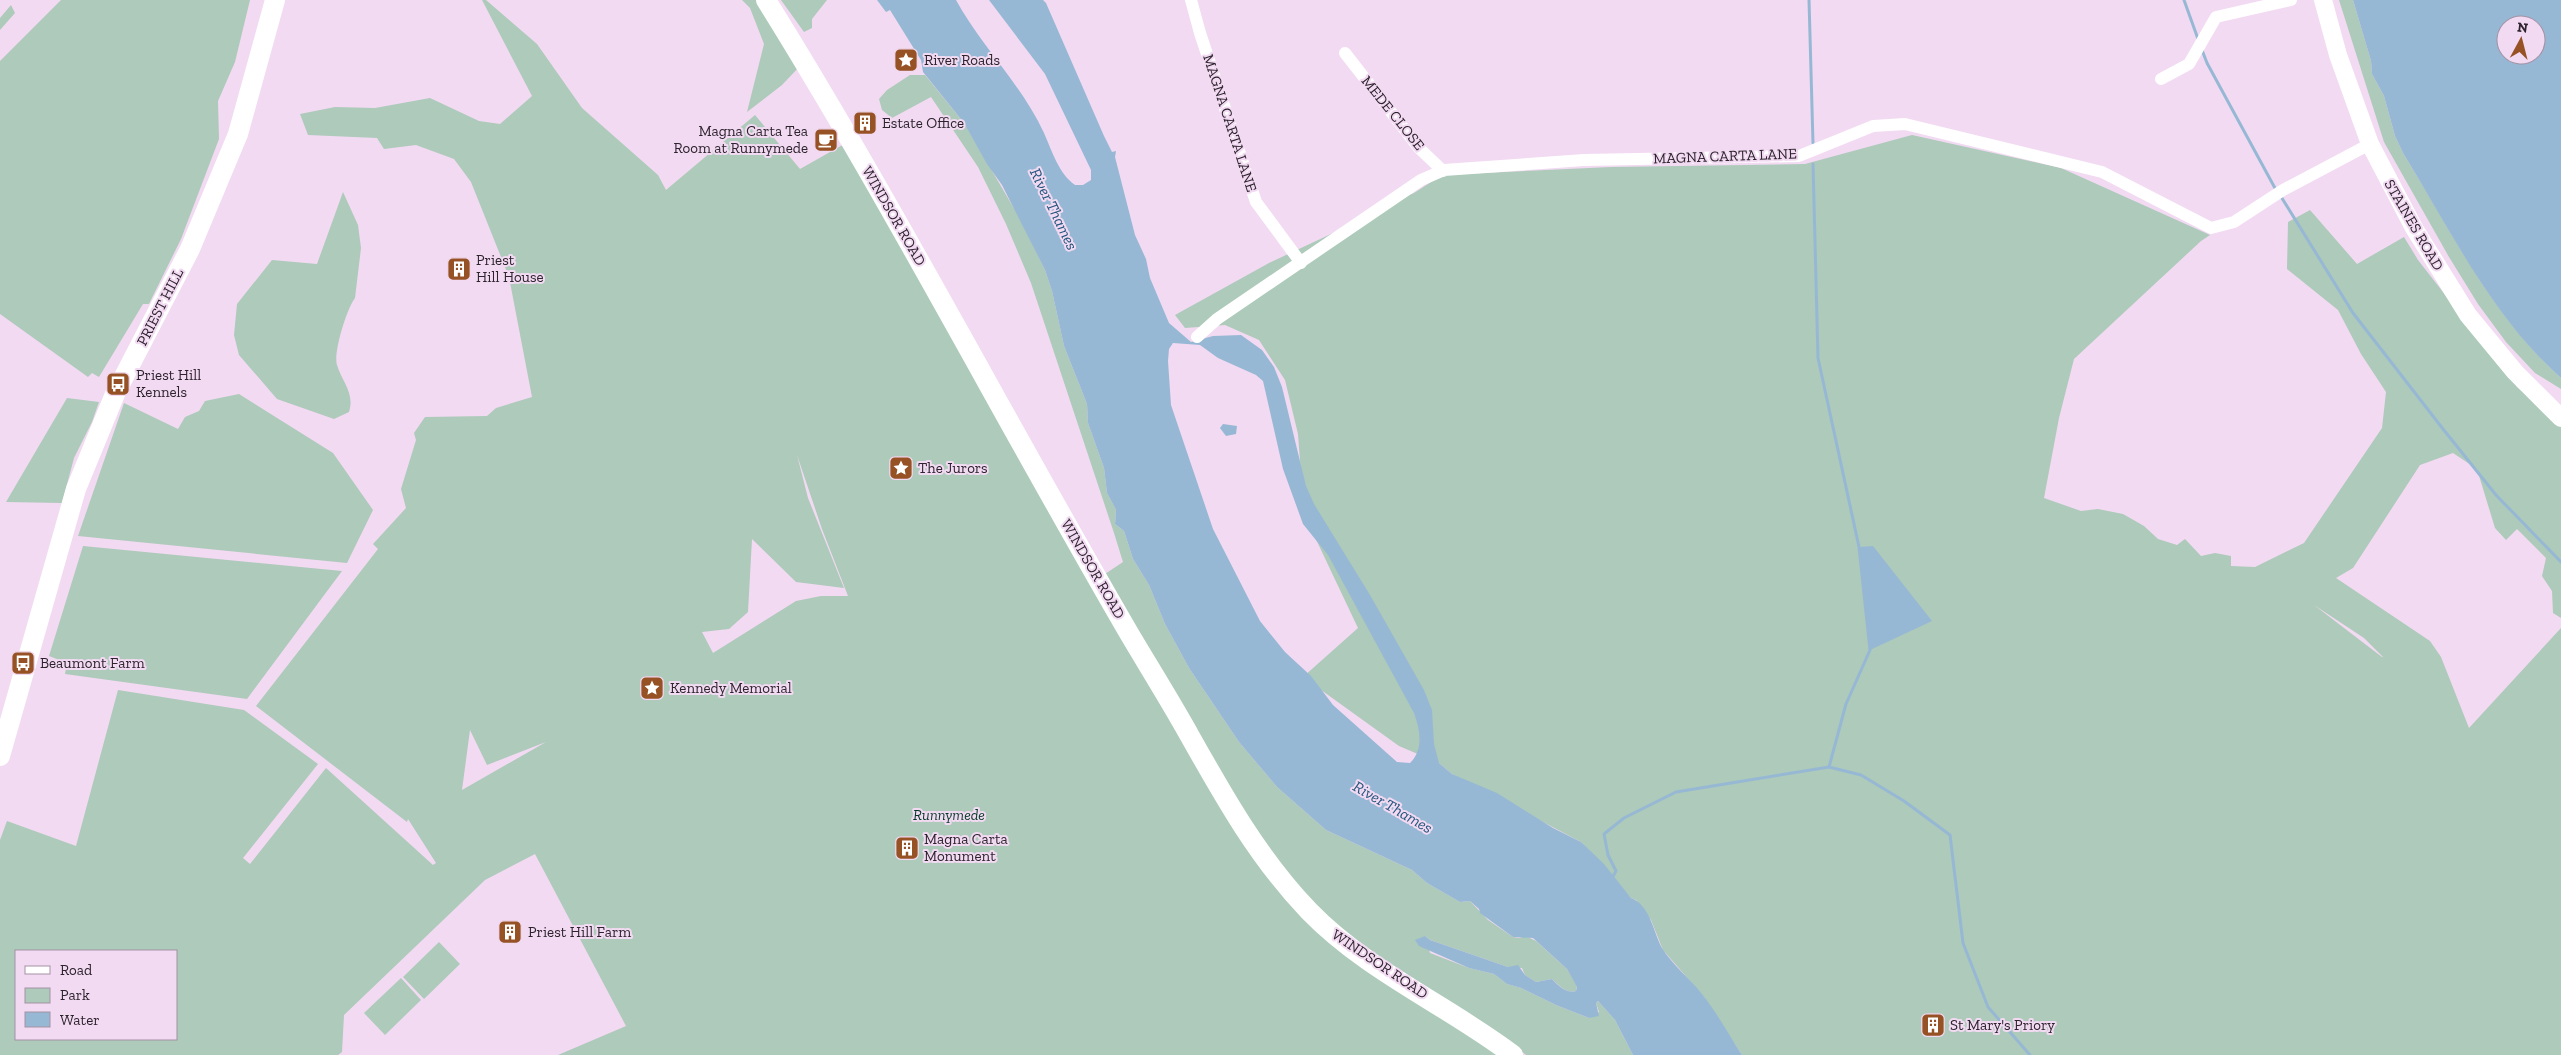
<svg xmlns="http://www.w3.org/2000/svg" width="2561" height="1055" font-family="'Zilla Slab',serif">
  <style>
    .green { fill: #adcaba; fill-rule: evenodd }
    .water { fill: #97b8d4; fill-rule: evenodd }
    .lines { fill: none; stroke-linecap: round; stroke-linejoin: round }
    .stream { stroke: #97b8d4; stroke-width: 3 }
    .minor { stroke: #fff; stroke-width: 12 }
    .secondary { stroke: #fff; stroke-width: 18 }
    .primary { stroke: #fff; stroke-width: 20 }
    .labels { text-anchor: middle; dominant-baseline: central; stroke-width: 4; stroke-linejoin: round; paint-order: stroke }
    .poi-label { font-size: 15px; fill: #2c232c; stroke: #f2daf2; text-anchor: start }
    .street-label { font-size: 15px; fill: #2c232c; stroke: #f2daf2 }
    .park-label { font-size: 15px; font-style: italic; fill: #013923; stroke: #f2daf2 }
    .water-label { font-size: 16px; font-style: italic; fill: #23567d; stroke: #f2daf2 }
  </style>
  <rect width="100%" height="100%" fill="#f2daf2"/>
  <path class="green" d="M 61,0 L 250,0 L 235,62 L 218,101 L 219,139 L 181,239 L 149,304 L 143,304 L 99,377 L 92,373 L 88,377 L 0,314 L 0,61 Z
    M 482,0 L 486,0 L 537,44 L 582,108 L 658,175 L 666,190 L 755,115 L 800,169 L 846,143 L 1300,913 L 1346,956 L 1501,1055 L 558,1055 L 626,1026 L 535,854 L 485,880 L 344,1015 L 342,1052 L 338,1055 L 0,1055 L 0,840 L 7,821 L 76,846 L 118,690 L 244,710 L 318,764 L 243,858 L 250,864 L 326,768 L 433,865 L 436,863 L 408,819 L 407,822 L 256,706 L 378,549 L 373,544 L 406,508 L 401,489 L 416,440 L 414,433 L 425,417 L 487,416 L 496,408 L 532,397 L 509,277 L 471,182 L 454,159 L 416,145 L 384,149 L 377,138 L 308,135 L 300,114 L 335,107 L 375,108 L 430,98 L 479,121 L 500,124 L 532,96 ZM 797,455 L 822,529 L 848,596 L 821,596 L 796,601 L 713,653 L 702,632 L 729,629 L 748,612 L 752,539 L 796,582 L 844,588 L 808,498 ZM 470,730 L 487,765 L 546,742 L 462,790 ZM 16,951 L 176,951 L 176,1039 L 16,1039 Z
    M 742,0 L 756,0 L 801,65 L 782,85 L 747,112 L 764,44 L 750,8 Z
    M 781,0 L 827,0 L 812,19 L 812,28 L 804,32 Z
    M 2339,0 L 2353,0 L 2371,61 L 2372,74 L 2384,96 L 2395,136 L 2403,153 C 2452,232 2492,316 2561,378 L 2561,389 L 2535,373 L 2506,342 L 2478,304 L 2449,257 L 2384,142 Z
    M 11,5 L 15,13 L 0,30 L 0,18 Z
    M 910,75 L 925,75 L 964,123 L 1019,217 L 1045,270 L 1052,291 L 1064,346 L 1087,404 L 1088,423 L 1104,468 L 1107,493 L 1116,510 L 1115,524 L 1124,531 L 1133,559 L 1149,585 L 1165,624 L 1189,668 L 1239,742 L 1277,787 L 1326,830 L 1412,870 L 1427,883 L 1460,902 L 1470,901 L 1488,920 L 1513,937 L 1519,938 L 1526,936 L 1536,941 L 1567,969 L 1577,986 L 1576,991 C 1566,994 1559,985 1552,979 L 1536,982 L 1525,975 L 1522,968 L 1508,967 L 1430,940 L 1425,936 L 1430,953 L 1469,968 L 1494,974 L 1507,984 L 1521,988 L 1556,1005 L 1589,1018 L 1599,1012 L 1596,1003 L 1598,1001 L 1615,1020 L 1633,1055 L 1526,1055 L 1503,1036 L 1381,958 L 1331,921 L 1270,857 L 1105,574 L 1123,562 L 1114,533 L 1031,283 L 1006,224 L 978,167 L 931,97 L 892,118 L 882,110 L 879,99 L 887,90 Z
    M 1912,135 L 2061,168 L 2210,235 L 2201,241 L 2074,359 L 2059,418 L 2044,498 L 2081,511 L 2098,509 L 2123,514 L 2144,526 L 2158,539 L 2177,545 L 2185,539 L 2201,556 L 2215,553 L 2231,556 L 2231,566 L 2255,567 L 2304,543 L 2382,428 L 2386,392 L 2361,354 L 2338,310 L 2287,269 L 2288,222 L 2310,210 L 2357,264 L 2404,237 L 2418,260 L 2517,387 L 2561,425 L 2561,618 L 2553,613 L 2552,591 L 2542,576 L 2546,558 L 2517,529 L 2506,540 L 2495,528 L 2477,469 L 2453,453 L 2420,465 L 2353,568 L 2336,578 L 2430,641 L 2441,657 L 2469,728 L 2561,628 L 2561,1055 L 1742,1055 L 1704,997 L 1663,950 L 1651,920 L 1636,900 L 1631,898 L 1581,842 L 1452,774 L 1439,763 L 1399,746 L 1303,677 L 1358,628 L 1304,514 L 1298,434 L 1285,380 L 1259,340 L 1225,325 L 1185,328 L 1175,315 L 1269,263 L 1348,226 L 1392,202 L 1414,193 L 1442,175 L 1611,167 L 1805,164 ZM 2314,605 L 2364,638 L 2383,657 L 2382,657 Z
    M 343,192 L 358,225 L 361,248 L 355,298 C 347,308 333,353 337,365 C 342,382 355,393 349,412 L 334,419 L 277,399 L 239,355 L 234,335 L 237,304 L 272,260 L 317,264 Z
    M 239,394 L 333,453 L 373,510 L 347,563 L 78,536 L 124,403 L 178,429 L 185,417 L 199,411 L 205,401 Z
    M 67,398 L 99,402 L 92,422 L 74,458 L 62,503 L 6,502 Z
    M 83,546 L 342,571 L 247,699 L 65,674 L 67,663 L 49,656 Z
    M 439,942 L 460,964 L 424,999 L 403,977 Z
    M 401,978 L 421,1000 L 385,1035 L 364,1013 Z"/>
  <path class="water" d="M 877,0 L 956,0 C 981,46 1022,85 1044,133 C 1052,151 1059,174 1075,185 L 1083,185 L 1091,180 L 1091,170 L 1045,74 L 989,0 L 1043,0 L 1046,3 L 1104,136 L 1112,152 L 1116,151 L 1115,157 L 1135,235 L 1146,259 L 1150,278 L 1169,323 L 1191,342 L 1213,336 L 1241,335 L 1262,350 L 1274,367 L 1282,387 L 1306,486 L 1314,504 L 1370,595 L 1424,690 L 1432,710 L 1434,744 L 1439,763 L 1452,774 L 1497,793 L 1553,828 L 1581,842 L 1604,864 L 1631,898 C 1650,905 1653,931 1662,948 C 1671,963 1691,980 1702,994 C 1717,1013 1729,1035 1742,1055 L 1633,1055 L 1615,1020 L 1598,1001 L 1596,1003 L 1599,1016 L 1589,1018 L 1556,1005 L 1521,988 L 1507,984 L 1494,974 L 1469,968 L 1419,946 L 1415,940 L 1425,936 L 1430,940 L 1508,967 L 1518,965 L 1525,975 L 1536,982 L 1552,979 C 1558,985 1566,994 1576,991 L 1577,987 L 1567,969 L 1533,938 L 1513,937 L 1480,913 L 1479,909 L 1470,901 L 1460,902 L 1427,883 L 1412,870 L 1326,830 L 1277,787 L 1239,742 L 1189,668 L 1165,624 L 1149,585 L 1133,559 L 1124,531 L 1115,524 L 1116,510 L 1107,493 L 1104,468 L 1088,423 L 1087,404 L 1064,346 L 1052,291 L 1045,270 L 1002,185 L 987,164 L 964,123 L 923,72 L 921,60 L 890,10 L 886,12 ZM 1173,343 L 1200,345 L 1218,358 L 1256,375 L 1263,381 L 1283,469 L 1303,524 L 1328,555 L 1414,713 C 1420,730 1424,749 1410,763 L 1397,762 L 1333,705 L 1311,676 L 1285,652 L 1260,621 L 1213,529 L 1171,405 L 1168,361 L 1169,349 Z
    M 2353,0 L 2561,0 L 2561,378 C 2492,317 2451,231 2403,153 L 2395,136 L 2384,96 L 2372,74 L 2371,61 ZM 2506,25 L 2536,25 L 2536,55 L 2506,55 Z
    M 1223,424 L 1237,426 L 1236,434 L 1226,436 L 1220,428 Z
    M 1873,546 L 1932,621 L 1870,650 L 1859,547 Z"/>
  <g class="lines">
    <path class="stream" d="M 1809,0 L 1813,143
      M 2184,0 L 2198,39
      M 2202,50 L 2207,63 L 2276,190
      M 2280,195 L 2353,313 L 2443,429 L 2496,495 L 2561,562
      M 1829,767 L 1861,775 L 1904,801 L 1950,835 L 1963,943 L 1988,1007 L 2030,1055
      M 1612,878 L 1616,871 L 1608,855 L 1604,834 L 1624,818 L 1676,792 L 1829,767 L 1846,704 L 1870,650 L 1859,547 L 1818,358 L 1813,164"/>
    <path class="minor" d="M 1191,0 L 1200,33 L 1256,202 L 1301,263
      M 1345,53 L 1419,148 L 1443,171
      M 2161,79 L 2189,64 L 2216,17 L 2291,0
      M 1197,337 L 1217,319 L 1421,180 L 1444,170 L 1584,160 L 1799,156 L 1873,126 L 1905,124 L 2102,172 L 2211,228 L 2234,222 L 2283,190 L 2370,144"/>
    <path class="secondary" d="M 2323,0 L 2338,55 L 2370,144 L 2414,228 L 2468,315 L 2515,372 L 2561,418"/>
    <path class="primary" d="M 766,0 C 895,207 1007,424 1130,635 C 1149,667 1169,699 1187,731 C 1223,795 1258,858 1309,911 C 1367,971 1447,1005 1513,1055
      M 0,756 L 76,489 L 115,394 L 190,249 L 238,134 L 275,0"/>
  </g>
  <defs>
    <g id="sight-square" transform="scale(1.25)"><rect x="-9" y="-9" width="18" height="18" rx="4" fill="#965225" stroke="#f2daf2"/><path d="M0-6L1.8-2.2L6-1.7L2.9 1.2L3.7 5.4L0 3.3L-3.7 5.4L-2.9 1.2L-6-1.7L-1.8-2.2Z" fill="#fff"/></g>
    <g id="building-square" transform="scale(1.25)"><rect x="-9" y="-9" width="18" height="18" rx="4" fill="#965225" stroke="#f2daf2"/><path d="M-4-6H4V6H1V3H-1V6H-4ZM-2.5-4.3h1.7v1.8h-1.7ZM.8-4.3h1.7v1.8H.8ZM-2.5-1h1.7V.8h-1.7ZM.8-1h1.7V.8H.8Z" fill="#fff"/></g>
    <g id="cafe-square" transform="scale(1.25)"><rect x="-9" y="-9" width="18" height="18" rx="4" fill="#965225" stroke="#f2daf2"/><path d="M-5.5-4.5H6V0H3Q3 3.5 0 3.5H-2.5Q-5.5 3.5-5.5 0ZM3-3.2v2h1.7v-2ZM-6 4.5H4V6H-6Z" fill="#fff"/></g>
    <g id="bus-square" transform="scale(1.25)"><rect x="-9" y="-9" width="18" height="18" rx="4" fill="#965225" stroke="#f2daf2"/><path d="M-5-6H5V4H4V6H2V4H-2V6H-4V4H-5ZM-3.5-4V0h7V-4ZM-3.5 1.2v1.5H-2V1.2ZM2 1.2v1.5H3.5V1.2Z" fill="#fff"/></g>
  </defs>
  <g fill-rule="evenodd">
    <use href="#sight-square" x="906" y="60"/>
    <use href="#building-square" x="865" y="123"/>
    <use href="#cafe-square" x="826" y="140"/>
    <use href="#building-square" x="459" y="269"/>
    <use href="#bus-square" x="118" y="384"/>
    <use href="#sight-square" x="901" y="468"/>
    <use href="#bus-square" x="23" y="663"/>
    <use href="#sight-square" x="652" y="688"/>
    <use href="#building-square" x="907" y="848"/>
    <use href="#building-square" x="510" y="932"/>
    <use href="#building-square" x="1933" y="1025"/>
  </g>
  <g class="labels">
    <g class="poi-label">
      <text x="924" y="60">River Roads</text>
      <text x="882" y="123">Estate Office</text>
      <text x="808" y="131" text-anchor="end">Magna Carta Tea<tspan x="808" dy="17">Room at Runnymede</tspan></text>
      <text x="476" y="260">Priest<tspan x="476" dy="17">Hill House</tspan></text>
      <text x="136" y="375">Priest Hill<tspan x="136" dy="17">Kennels</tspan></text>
      <text x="918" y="468">The Jurors</text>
      <text x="40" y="663">Beaumont Farm</text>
      <text x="670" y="688">Kennedy Memorial</text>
      <text x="924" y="839">Magna Carta<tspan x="924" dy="17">Monument</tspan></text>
      <text x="528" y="932">Priest Hill Farm</text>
      <text x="1950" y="1025">St Mary's Priory</text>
    </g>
    <g class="street-label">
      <text transform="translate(1393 113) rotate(51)">MEDE CLOSE</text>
      <text transform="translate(1230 123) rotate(72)">MAGNA CARTA LANE</text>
      <text transform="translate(1725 156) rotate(-2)">MAGNA CARTA LANE</text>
      <text transform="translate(894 216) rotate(60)">WINDSOR ROAD</text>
      <text transform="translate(2414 225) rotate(60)">STAINES ROAD</text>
      <text transform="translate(160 307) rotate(-63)">PRIEST HILL</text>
      <text transform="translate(1093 569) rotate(60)">WINDSOR ROAD</text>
      <text transform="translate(1380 964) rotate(34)">WINDSOR ROAD</text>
    </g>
    <g class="park-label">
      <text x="949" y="815">Runnymede</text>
    </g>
    <g class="water-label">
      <text transform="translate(1054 209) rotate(64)">River Thames</text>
      <text transform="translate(1393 807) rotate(30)">River Thames</text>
    </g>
  </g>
  <rect x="15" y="950" width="162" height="90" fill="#f2daf2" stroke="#a391a3"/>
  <rect x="25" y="966" width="25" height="8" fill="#ffffff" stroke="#a391a3"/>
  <text x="60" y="975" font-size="15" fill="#2c232c">Road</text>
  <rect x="25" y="988" width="25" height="15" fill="#adcaba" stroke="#a391a3"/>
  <text x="60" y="1000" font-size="15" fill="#2c232c">Park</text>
  <rect x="25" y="1012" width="25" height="15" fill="#97b8d4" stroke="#a391a3"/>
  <text x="60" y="1025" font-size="15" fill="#2c232c">Water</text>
  <g transform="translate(2521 40) rotate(7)"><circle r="24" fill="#f2daf2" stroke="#a391a3"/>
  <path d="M0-4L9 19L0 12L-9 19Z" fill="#965225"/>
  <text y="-8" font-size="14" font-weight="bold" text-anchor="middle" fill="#2c232c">N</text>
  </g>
</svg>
